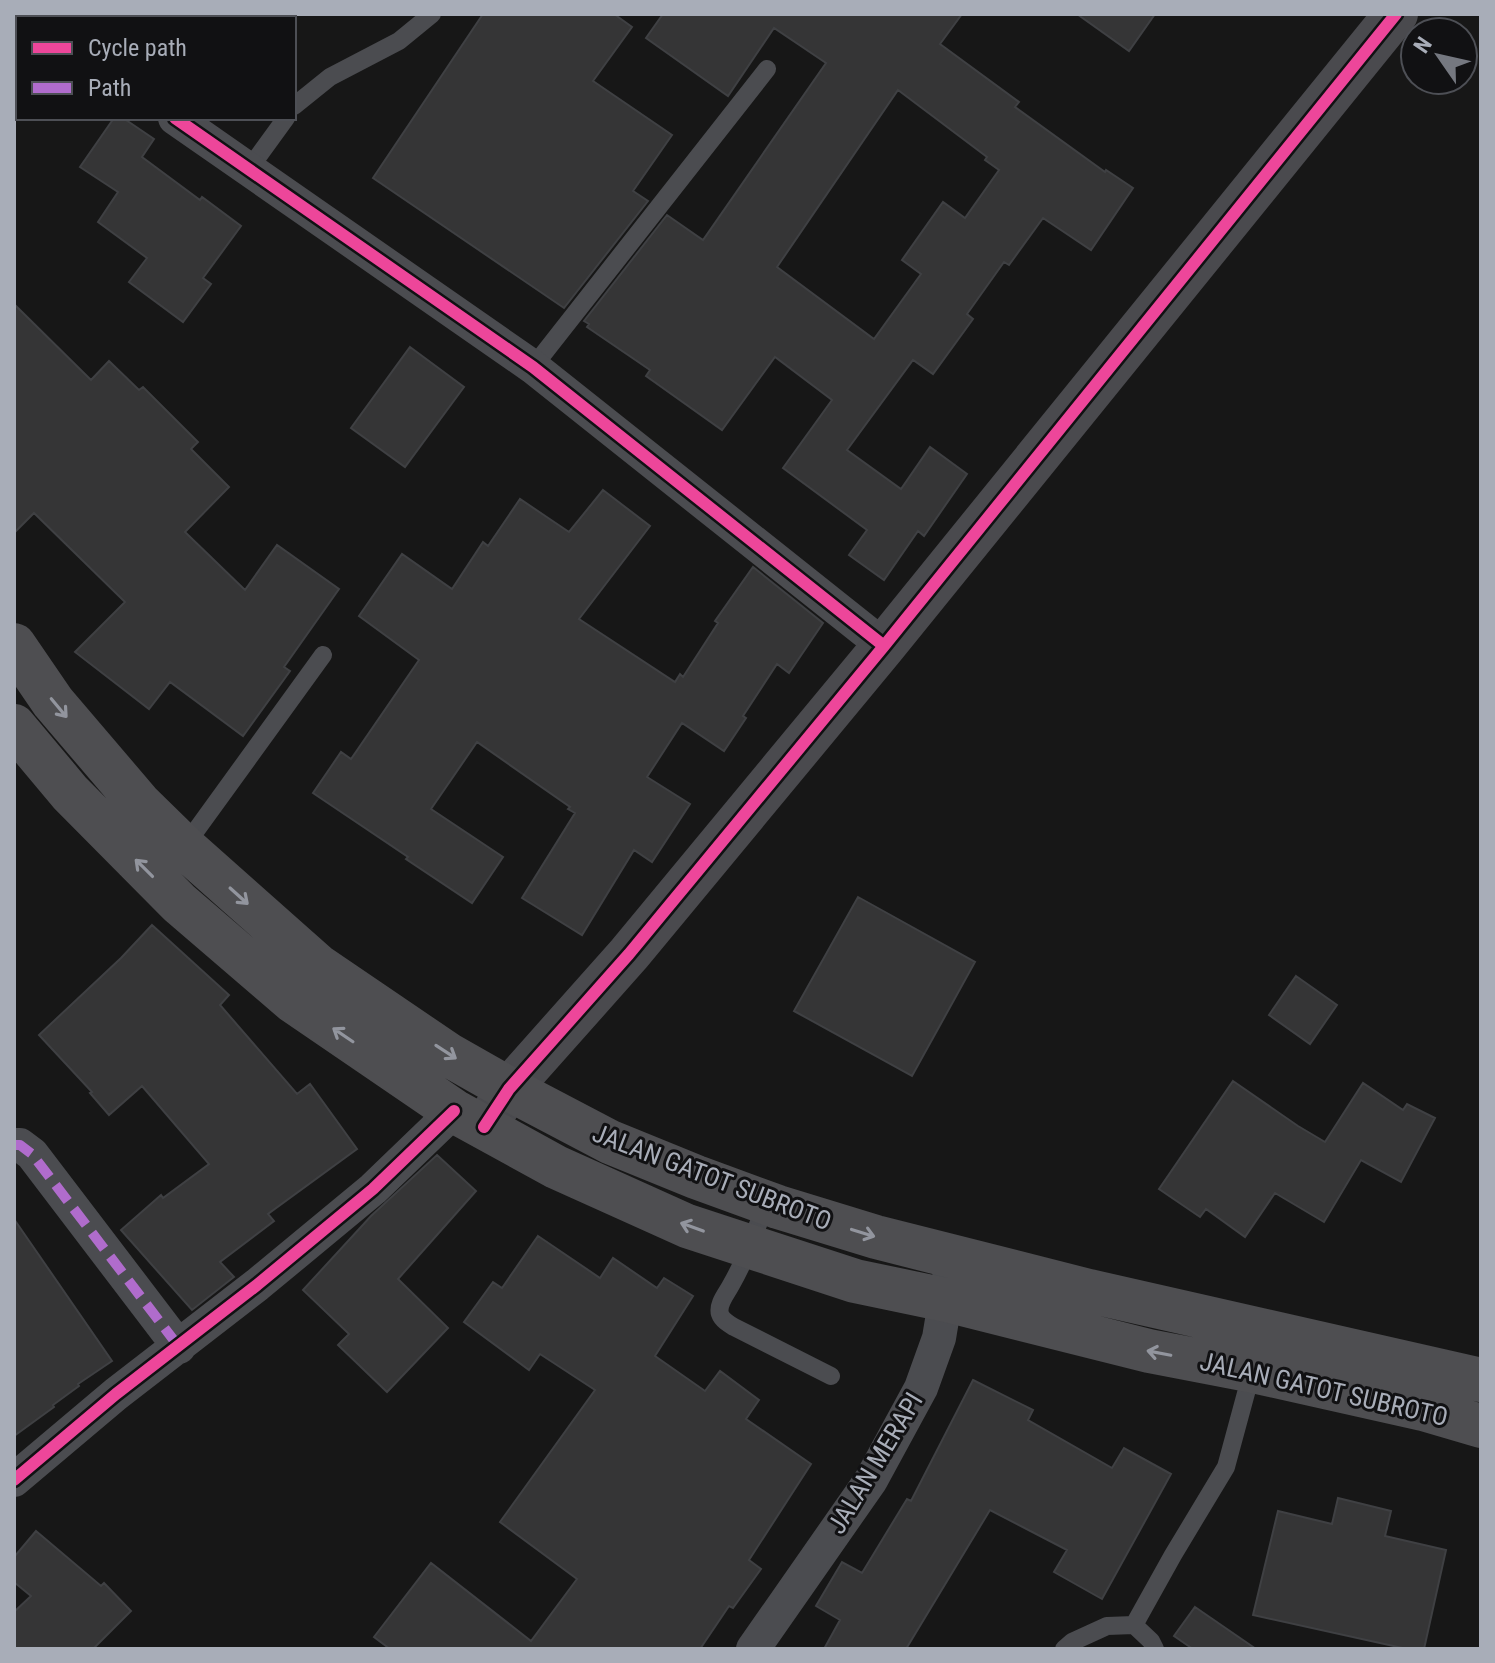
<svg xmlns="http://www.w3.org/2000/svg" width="1495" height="1663" font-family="'Roboto Condensed',sans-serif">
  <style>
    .building { fill: #353536; stroke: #3f4043; stroke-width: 2; fill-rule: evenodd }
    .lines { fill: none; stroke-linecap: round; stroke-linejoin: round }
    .lane { stroke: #4b4c50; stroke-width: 18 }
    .street { stroke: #4b4c50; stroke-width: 34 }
    .secondary { stroke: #4a4a4e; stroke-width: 44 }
    .highway { stroke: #4e4e51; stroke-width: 44 }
    .quiet { stroke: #b06ccc; stroke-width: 10; stroke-dasharray: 20 10; stroke-linecap: butt }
    .cycleway-casing { stroke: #111113; stroke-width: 17 }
    .cycleway { stroke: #ed469a; stroke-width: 12 }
    .oneway { stroke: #92959e }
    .labels { text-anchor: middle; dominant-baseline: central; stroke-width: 6; stroke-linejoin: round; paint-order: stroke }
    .street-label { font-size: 26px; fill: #a8adb8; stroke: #111113 }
  </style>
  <rect width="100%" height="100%" fill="#171717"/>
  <path class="building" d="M 483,14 L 614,14 L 632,27 L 593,81 L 672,135 L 633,191 L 648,201 L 564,308 L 373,178 Z
    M 663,14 L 962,14 L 940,44 L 1019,102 L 1015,107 L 1105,172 L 1106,170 L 1133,188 L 1091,250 L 1043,218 L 1009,265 L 1004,262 L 967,314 L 973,319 L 933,374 L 913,360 L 847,450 L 901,489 L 930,447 L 967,474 L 924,536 L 918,531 L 884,580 L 849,555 L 867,530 L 783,468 L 832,400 L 775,357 L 722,430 L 646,376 L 650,370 L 587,327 L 589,324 L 584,321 L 667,215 L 703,240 L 826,63 L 774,28 L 728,96 L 646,38 ZM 898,90 L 987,157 L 985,160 L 999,170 L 965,218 L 943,202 L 902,260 L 921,274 L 874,339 L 777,267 Z
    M 1077,14 L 1155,14 L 1129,51 Z
    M 114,118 L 123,118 L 154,139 L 142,157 L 200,200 L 202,197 L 241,226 L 203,278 L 211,284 L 183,322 L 129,282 L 147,258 L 98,222 L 118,192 L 80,167 Z
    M 14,304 L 91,380 L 109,361 L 139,390 L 143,387 L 198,442 L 191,449 L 229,487 L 185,532 L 245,590 L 277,545 L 339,589 L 284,667 L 290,671 L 243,736 L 170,682 L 149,709 L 75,652 L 125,602 L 34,513 L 14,533 Z
    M 410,347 L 464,387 L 405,467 L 351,428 Z
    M 603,490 L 650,526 L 579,619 L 675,682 L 680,674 L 683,677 L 718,623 L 715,621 L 753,567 L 823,623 L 789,673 L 777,664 L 743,716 L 746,718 L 724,751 L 682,723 L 647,777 L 690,804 L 652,862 L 634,850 L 582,935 L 522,898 L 575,813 L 568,809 L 570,807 L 477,742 L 431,809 L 503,857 L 472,903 L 406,859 L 408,857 L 313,793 L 341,752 L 351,759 L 419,660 L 359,616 L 402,554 L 452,589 L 483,542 L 488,546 L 520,499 L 569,532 Z
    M 858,897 L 975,962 L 912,1076 L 794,1011 Z
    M 152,925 L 229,995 L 220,1005 L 297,1094 L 310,1084 L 357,1149 L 268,1214 L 274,1221 L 220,1262 L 234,1277 L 192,1310 L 121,1230 L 161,1195 L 163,1198 L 209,1164 L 142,1086 L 109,1115 L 90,1093 L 92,1092 L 39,1035 L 121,958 Z
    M 1296,976 L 1337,1005 L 1310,1044 L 1269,1015 Z
    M 1233,1081 L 1298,1126 L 1325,1142 L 1363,1083 L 1403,1110 L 1407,1104 L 1435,1118 L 1401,1182 L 1361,1160 L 1324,1222 L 1275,1193 L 1245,1237 L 1206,1209 L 1200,1217 L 1159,1189 Z
    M 437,1155 L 476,1191 L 398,1279 L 448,1328 L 387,1392 L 338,1345 L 349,1334 L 303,1290 L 371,1216 Z
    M 14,1219 L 112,1361 L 78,1384 L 79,1386 L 53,1405 L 54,1407 L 14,1436 Z
    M 538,1236 L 600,1278 L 613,1258 L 657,1288 L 664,1278 L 693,1296 L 655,1356 L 705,1391 L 720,1371 L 759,1400 L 746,1419 L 811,1464 L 749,1560 L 761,1569 L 733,1608 L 729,1606 L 700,1649 L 390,1649 L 374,1637 L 431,1563 L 531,1641 L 577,1579 L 500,1522 L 595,1390 L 540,1354 L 529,1370 L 464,1322 L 493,1282 L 502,1288 Z
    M 973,1380 L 1033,1410 L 1028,1420 L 1112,1468 L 1124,1448 L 1171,1474 L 1102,1599 L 1054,1572 L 1067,1550 L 990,1510 L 906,1649 L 824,1649 L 840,1620 L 816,1606 L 842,1562 L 862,1573 L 907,1499 L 911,1501 Z
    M 1338,1498 L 1391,1511 L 1385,1536 L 1446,1550 L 1424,1649 L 1407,1649 L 1253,1615 L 1278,1511 L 1332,1524 Z
    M 36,1531 L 101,1586 L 104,1583 L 131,1611 L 93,1649 L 14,1649 L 14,1612 L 31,1596 L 14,1582 L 14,1557 Z
    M 1195,1607 L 1256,1649 L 1193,1649 L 1174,1636 Z"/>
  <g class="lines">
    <path class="lane" d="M 165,14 L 171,18
      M 294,106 L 330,77 L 399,41 L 432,14
      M 249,169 L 286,118
      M 533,367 L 767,69
      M 184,847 L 323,655
      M 766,1203 C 756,1230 746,1259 731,1285 C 727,1293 717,1304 720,1314 C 722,1320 729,1324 734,1327 L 831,1376
      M 1134,1625 L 1151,1641 L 1155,1649
      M 1064,1649 L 1072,1642 L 1107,1626 L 1134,1625 L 1173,1555 L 1226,1467 L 1252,1371"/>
    <path class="street" d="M 23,14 L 29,18
      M 175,118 L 533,367 L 884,646
      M 14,1145 L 20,1145 L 32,1154 L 179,1347
      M 14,1480 L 116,1394 L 257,1285 L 373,1189 L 454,1111
      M 753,1649 L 871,1480 L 921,1388 L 939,1338 L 949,1278"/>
    <path class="secondary" d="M 490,1118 L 509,1089 L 629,954 L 884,646 L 1396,14"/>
    <path class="highway" d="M 14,645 L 53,702 L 140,804 L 184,847 L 318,966 L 449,1055 L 509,1089 L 610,1142 L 696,1177 L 778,1207 L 876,1237 L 1089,1291 L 1481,1380
      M 14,726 L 70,793 L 179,903 L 293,1001 L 454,1111 L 556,1167 L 687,1226 L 855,1281 L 946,1300 L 1149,1351 L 1253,1371 L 1423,1409 L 1481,1426"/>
    <path class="quiet" d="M 14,1145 L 20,1145 L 32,1154 L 179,1347"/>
    <g class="cycleway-casing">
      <path id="cycleway" d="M 175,118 L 533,367 L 884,646
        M 484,1127 L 509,1089 L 629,954 L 884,646 L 1396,14
        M 14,1480 L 116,1394 L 257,1285 L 373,1189 L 454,1111"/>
    </g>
    <use href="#cycleway" class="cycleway"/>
  </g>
  <defs><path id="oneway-shaft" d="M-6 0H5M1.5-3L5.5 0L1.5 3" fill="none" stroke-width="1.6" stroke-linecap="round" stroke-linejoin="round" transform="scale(2)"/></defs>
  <g class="oneway">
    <use href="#oneway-shaft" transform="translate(59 708) rotate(50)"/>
    <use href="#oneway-shaft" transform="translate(144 868) rotate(-135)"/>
    <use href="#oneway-shaft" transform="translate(239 896) rotate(42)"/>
    <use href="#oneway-shaft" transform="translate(343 1035) rotate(-146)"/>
    <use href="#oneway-shaft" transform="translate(446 1052) rotate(33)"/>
    <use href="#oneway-shaft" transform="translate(692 1227) rotate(-160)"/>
    <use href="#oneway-shaft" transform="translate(863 1233) rotate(17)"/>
    <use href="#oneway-shaft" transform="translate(1159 1353) rotate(-169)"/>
  </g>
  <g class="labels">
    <g class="street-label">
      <text transform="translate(712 1177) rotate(21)">JALAN GATOT SUBROTO</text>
      <text transform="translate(1324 1389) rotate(13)">JALAN GATOT SUBROTO</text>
      <text transform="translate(875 1463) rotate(-59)">JALAN MERAPI</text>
    </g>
  </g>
  <rect width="1495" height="1663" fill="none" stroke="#a8adb8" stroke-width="32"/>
  <rect x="16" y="16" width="280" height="104" fill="#111113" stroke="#4d4f55" stroke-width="2"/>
  <rect x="32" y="42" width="40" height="12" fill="#ed469a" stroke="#4d4f55" stroke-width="2"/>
  <text x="88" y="56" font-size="24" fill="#a8adb8">Cycle path</text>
  <rect x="32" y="82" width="40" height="12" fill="#b06ccc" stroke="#4d4f55" stroke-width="2"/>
  <text x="88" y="96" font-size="24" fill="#a8adb8">Path</text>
  <g transform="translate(1439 56) rotate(304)"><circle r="38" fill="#111113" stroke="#4d4f55" stroke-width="2"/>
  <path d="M0-6L14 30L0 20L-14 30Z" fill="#757880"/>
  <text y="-12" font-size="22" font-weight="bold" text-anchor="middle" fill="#a8adb8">N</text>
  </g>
</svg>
